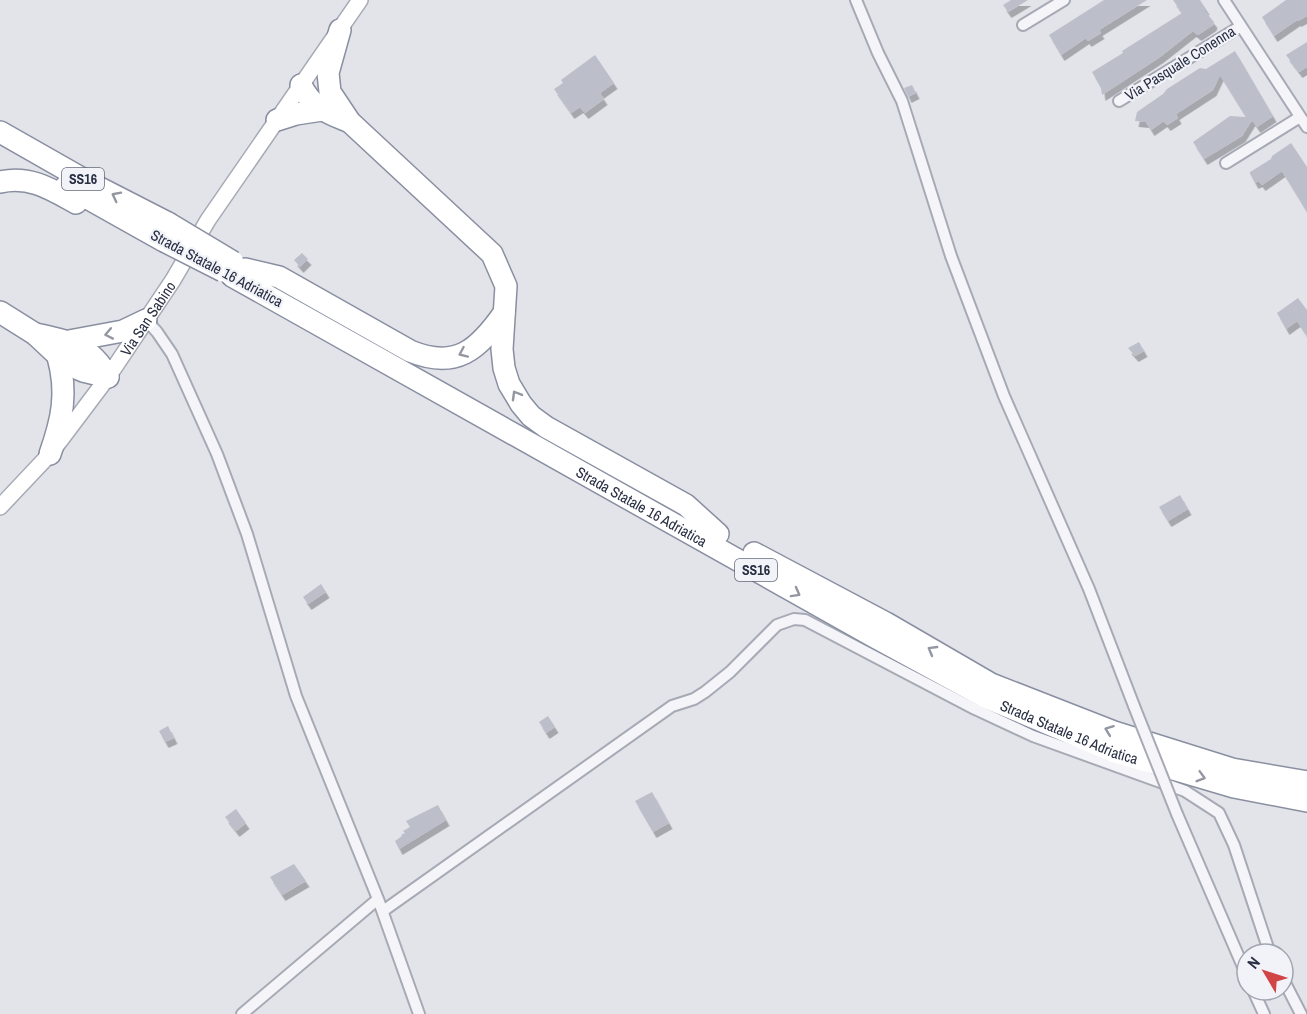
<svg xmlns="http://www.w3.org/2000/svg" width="1307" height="1014" font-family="'Archivo Narrow',sans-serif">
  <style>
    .building { fill: #bcbfca; filter: url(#shadow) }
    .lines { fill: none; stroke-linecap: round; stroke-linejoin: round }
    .street-casing { stroke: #a7aab5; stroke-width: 14 }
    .secondary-casing { stroke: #a7aab5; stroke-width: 18 }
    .highway-casing { stroke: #898fa1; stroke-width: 24 }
    .street { stroke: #f5f5f9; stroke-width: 10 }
    .secondary { stroke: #fff; stroke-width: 15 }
    .highway { stroke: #fff; stroke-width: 21 }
    .street-bridge-casing { stroke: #a7aab5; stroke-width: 14; stroke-linecap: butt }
    .highway-bridge-casing { stroke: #898fa1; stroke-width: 24; stroke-linecap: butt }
    .street-bridge { stroke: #f5f5f9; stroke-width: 10 }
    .highway-bridge { stroke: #fff; stroke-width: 21 }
    .oneway { stroke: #9497a1 }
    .labels { text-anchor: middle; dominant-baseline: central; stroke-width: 4.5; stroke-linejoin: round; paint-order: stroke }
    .shield { fill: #f1f3f8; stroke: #656a79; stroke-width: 1.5 }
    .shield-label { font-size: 14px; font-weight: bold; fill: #292f43 }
    .street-label { font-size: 15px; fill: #292f43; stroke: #f1f3f8 }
  </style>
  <defs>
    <filter id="shadow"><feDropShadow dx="3.5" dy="6" stdDeviation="0" flood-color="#0004"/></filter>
  </defs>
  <rect width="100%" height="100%" fill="#e2e4ea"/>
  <path class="building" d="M 1011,0 L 1028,0 L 1008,12 L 1003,5 Z
    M 1104,0 L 1147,0 L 1099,30 L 1101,33 L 1088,41 L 1086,38 L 1061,55 L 1049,35 Z
    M 1173,0 L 1200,0 L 1206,9 L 1204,10 L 1214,22 L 1213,25 L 1198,35 L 1193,31 L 1160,57 L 1102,95 L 1101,88 L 1092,72 L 1123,53 L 1122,51 L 1182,13 Z
    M 1286,0 L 1307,0 L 1307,16 L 1298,21 L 1297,20 L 1274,36 L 1262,17 Z
    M 1307,42 L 1307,67 L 1299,72 L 1286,55 Z
    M 1235,51 L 1273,116 L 1257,127 L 1252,120 L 1242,136 L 1204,159 L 1193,142 L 1230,116 L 1246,117 L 1220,75 L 1213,90 L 1176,114 L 1178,118 L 1167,125 L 1164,121 L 1151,130 L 1146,122 L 1135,121 L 1137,112 L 1163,94 L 1167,89 L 1200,68 L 1206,69 Z
    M 595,55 L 614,83 L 600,93 L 604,99 L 585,113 L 580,107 L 571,113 L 554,89 L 563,83 L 561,80 Z
    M 912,85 L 916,93 L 908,97 L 904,88 Z
    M 1291,143 L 1307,167 L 1307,212 L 1282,171 L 1262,185 L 1259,181 L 1255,183 L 1250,174 L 1250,172 L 1271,159 L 1272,156 Z
    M 302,253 L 308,259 L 300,267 L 294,260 Z
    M 1298,298 L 1307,310 L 1307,336 L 1297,321 L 1286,329 L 1277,313 Z
    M 1139,342 L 1144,351 L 1135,356 L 1128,348 Z
    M 1180,495 L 1188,509 L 1168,521 L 1159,507 Z
    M 321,584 L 326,592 L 308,604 L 303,597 Z
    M 548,716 L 555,727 L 546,733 L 539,722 Z
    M 168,726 L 174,738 L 165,742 L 159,731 Z
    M 652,792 L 669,823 L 653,832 L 635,801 Z
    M 438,805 L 446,820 L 399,849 L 395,841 L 402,836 L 401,835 L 405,833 L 403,831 L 410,827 L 406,821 Z
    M 236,809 L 246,823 L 236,831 L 225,817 Z
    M 294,864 L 306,881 L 282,895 L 270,877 Z"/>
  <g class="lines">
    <g class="street-casing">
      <path id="street" d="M 856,0 L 878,53 L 902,101 L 951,256 L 1004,396 L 1089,589 L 1134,706
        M 1224,0 L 1307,127
        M 1023,25 L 1064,0
        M 1119,101 L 1241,26
        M 1226,163 L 1300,117
        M 146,320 L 157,332 L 172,354 L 217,454 L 247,534 L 296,696 L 378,899 L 419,1014
        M 1177,814 L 1247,976
        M 383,911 L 672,706 L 694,699 L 705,692 L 730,672 L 777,625 L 794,619 L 805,620 L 975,709 L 1033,736 L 1185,791 L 1219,813 L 1234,845 L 1270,954
        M 1283,979 L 1301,1014
        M 1253,990 L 1264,1014
        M 242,1014 L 378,899"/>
    </g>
    <g class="secondary-casing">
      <g id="secondary">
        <path id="s1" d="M 0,507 L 50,454 L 108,377 L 173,280 L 208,220 L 360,0"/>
      </g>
    </g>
    <g class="highway-casing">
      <g id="highway">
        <path d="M 340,30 L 328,73 L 330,92 L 350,122 L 492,254 L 506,286 L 502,349 L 504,368 L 509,384 L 521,404 L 531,416 L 546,427 L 686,505 L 718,534"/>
        <path d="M 301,85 C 312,108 328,113 350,122"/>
        <path d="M 277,120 L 296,114 L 322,110"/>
        <path d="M 0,132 L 88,182 L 168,223"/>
        <path d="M 0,182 C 29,175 51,189 76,203"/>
        <path d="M 66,186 L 164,241"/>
        <path d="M 245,269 L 279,277 L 410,351 C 456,370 478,350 504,313"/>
        <path id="s2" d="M 232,276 L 873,636 L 985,697 L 1115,752 L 1234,787 L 1307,801"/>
        <path d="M 0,312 L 35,334 L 67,364 L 83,371 L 108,377"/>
        <path d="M 35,334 C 68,341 91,345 108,377"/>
        <path d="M 69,341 L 123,331 L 146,320"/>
        <path d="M 50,454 C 62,420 68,393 58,357"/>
        <path d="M 754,553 L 886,623 L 991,684 L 1114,732 L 1232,769 L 1307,782"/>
      </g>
    </g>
    <use href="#street" class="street"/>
    <use href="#secondary" class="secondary"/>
    <use href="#highway" class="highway"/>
    <g class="street-bridge-casing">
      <path id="street-bridge" d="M 1134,706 L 1177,814"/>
    </g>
    <g class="highway-bridge-casing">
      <path id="highway-bridge" d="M 168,223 L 233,262
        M 164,241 L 223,271"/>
    </g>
    <use href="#street-bridge" class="street-bridge"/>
    <use href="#highway-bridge" class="highway-bridge"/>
  </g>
  <defs><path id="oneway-chevron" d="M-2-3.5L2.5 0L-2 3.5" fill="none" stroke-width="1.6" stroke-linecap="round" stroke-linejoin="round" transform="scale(1.5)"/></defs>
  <g class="oneway">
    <use href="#oneway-chevron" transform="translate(116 196) rotate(-153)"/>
    <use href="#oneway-chevron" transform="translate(109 334) rotate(169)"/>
    <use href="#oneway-chevron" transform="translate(463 353) rotate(156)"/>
    <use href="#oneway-chevron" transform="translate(516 395) rotate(-120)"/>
    <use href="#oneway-chevron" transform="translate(796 593) rotate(29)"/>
    <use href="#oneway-chevron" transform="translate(932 650) rotate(-150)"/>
    <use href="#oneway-chevron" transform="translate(1109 730) rotate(-159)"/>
    <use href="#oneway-chevron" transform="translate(1201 777) rotate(16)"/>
  </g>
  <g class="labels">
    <g class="shield">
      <rect x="62" y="168" width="42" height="22" rx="4.5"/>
      <rect x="735" y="559" width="42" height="22" rx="4.5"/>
    </g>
    <g class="shield-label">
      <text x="83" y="179">SS16</text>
      <text x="756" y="570">SS16</text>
    </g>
    <g class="street-label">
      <text transform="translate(1180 63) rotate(-32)">Via Pasquale Conenna</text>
      <text transform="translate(217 268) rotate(28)">Strada Statale 16 Adriatica</text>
      <text stroke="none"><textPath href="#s1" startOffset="240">Via San Sabino</textPath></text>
      <text stroke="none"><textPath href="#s2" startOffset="470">Strada Statale 16 Adriatica</textPath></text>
      <text stroke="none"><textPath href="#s2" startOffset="954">Strada Statale 16 Adriatica</textPath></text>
    </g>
  </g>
  <g transform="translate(1265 972) rotate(309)"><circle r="28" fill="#f1f3f8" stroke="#a1a5b0" stroke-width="1.5"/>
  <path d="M0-4.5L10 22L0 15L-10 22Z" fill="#d14547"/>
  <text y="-9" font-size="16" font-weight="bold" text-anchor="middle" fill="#292f43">N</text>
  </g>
</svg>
